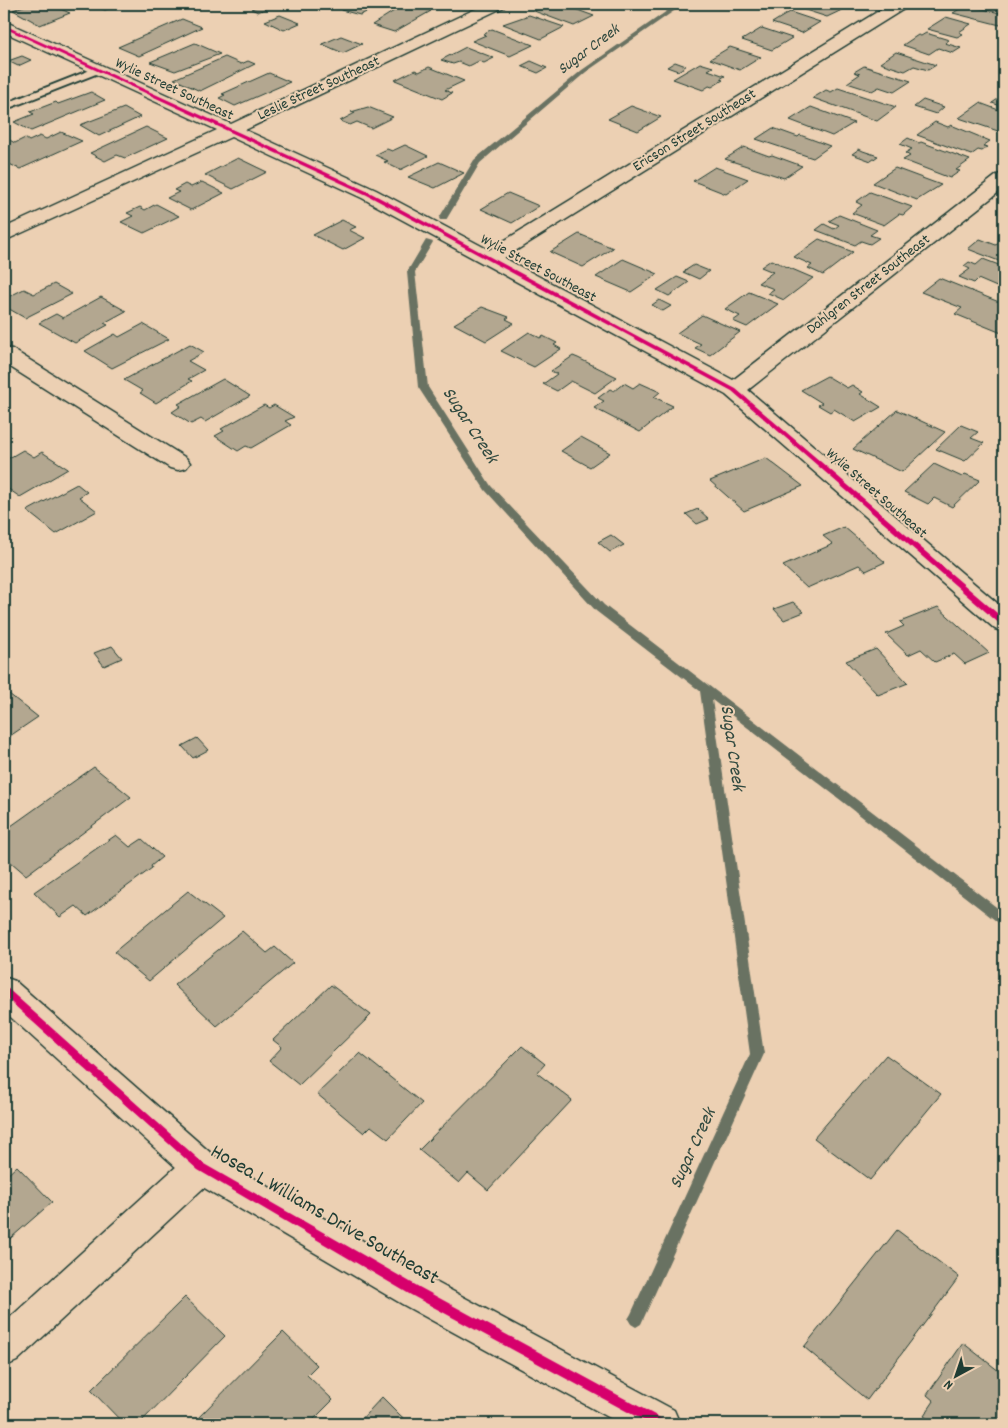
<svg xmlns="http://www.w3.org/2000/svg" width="1008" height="1428" font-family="Dekko,sans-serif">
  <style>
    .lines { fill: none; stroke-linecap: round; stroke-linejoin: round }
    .stream { fill: #697262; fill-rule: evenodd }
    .building { fill: #b3a790; stroke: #1f3d34 }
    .lane-casing { stroke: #1f3d34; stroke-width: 4 }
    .street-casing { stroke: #1f3d34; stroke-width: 3 }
    .secondary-casing { stroke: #1f3d34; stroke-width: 3 }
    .lane { fill: #ecd0b3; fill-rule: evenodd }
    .street { fill: #ecd0b3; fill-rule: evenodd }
    .secondary { fill: #ecd0b3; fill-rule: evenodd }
    .cycleway-casing { stroke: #ecd0b3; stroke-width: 3 }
    .cycleway { fill: #d6006c; fill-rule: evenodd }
    .labels { text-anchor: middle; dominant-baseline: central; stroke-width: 4; stroke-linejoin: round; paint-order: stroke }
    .far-street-label { font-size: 15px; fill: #1f3d34; stroke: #ecd0b3 }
    .far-water-label { font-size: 16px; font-style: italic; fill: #314a40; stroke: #ecd0b3 }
    .water-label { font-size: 19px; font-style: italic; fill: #314a40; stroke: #ecd0b3 }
    .near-street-label { font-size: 21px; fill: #1f3d34; stroke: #ecd0b3 }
  </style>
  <rect width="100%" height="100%" fill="#ecd0b3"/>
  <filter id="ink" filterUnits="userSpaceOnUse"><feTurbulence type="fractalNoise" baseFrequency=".02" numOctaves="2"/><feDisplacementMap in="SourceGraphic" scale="10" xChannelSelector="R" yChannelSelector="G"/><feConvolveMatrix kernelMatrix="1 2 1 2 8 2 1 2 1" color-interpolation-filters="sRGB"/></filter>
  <g filter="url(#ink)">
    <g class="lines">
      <path class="stream" d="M 677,4 L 684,4 L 586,72 L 480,163 L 446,220 L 440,220 L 439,218 L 474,160 L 582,70 Z
        M 426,240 L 433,242 L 415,272 L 428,387 L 491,486 L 604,605 L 1004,913 L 1004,925 L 1000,924 L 712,700 L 764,1054 L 641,1324 L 636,1327 L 631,1324 L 628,1319 L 631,1314 L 750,1054 L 700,691 L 596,611 L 485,490 L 418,387 L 407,272 Z"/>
    </g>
    <path class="building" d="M 29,4 L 49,4 L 70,13 L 40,25 L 13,10 Z
      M 72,4 L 120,4 L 105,10 L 93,5 L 83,8 Z
      M 263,4 L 272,6 L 258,12 L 251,9 Z
      M 352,4 L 384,4 L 360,15 L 341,10 Z
      M 405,4 L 431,11 L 394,32 L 372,25 Z
      M 550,4 L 561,4 L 594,16 L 574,26 L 534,11 Z
      M 586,4 L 615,4 L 599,9 Z
      M 805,4 L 839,4 L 845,6 L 841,9 L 844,9 L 827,17 L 799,8 Z
      M 966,5 L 1004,14 L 1004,26 L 953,13 Z
      M 790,12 L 820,22 L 802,33 L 772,23 Z
      M 280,15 L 300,23 L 284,30 L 265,21 Z
      M 529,15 L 564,27 L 541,39 L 503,24 Z
      M 946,17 L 971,24 L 959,32 L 963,34 L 957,37 L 927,29 Z
      M 182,19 L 202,27 L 139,56 L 118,47 Z
      M 762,28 L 792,38 L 772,50 L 742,40 Z
      M 492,29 L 533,45 L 510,56 L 472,41 L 486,35 L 483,34 Z
      M 926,33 L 949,40 L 945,43 L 961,48 L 953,53 L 938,48 L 929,54 L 903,45 L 918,35 L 921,36 Z
      M 341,36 L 362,44 L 343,53 L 322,44 Z
      M 195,43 L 220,54 L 175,71 L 150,62 Z
      M 466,47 L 494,58 L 484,63 L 479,61 L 469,66 L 459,62 L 453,64 L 441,60 Z
      M 730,47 L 761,57 L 740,70 L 710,59 Z
      M 896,52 L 936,65 L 928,70 L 914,66 L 905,71 L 880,63 Z
      M 22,56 L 31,60 L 18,66 L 8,61 Z
      M 225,57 L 241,64 L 248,61 L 255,64 L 200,91 L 174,79 Z
      M 531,61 L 547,68 L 538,73 L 521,66 Z
      M 675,62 L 686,66 L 678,71 L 667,67 Z
      M 700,63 L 713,67 L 708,70 L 725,76 L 720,79 L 723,80 L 712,87 L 709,86 L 703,90 L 673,79 Z
      M 864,66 L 911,81 L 894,92 L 879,87 L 872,91 L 847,83 L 860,74 L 854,72 Z
      M 429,67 L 464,81 L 445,90 L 452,93 L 442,99 L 395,80 L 415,70 L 419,72 Z
      M 269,73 L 290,82 L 235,106 L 219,98 L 225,95 L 222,94 Z
      M 838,88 L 896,107 L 877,121 L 813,98 L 826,90 L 831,92 Z
      M 91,92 L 105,100 L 31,131 L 14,122 L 34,114 L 30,112 L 56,102 L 58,104 Z
      M 1001,97 L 1004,98 L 1004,107 L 992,103 Z
      M 923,100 L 944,107 L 936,114 L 914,107 Z
      M 980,103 L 1004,112 L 1004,133 L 959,118 Z
      M 631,106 L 661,117 L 638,131 L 608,119 Z
      M 368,107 L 393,117 L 371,128 L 357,122 L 350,125 L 340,121 L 355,113 L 351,112 Z
      M 811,107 L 854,123 L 832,136 L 790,120 Z
      M 124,108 L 140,117 L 99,136 L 80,125 Z
      M 935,122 L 948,127 L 951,125 L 990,141 L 983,146 L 988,147 L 982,151 L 978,150 L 971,155 L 917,135 Z
      M 146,127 L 168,138 L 125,158 L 117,155 L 105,161 L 90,153 Z
      M 773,128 L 798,137 L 800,135 L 830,146 L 813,158 L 756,139 Z
      M 61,132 L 82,141 L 20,169 L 7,163 L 4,164 L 4,137 L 15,143 L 25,138 L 29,141 L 40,136 L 46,139 Z
      M 908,138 L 919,143 L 921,142 L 970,160 L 956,170 L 960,171 L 950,178 L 903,160 L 910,156 L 905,153 L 912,149 L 900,144 Z
      M 405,145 L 428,156 L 400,170 L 384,162 L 388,161 L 375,155 L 387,149 L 392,151 Z
      M 744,147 L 769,156 L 772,155 L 802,166 L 784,178 L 725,159 Z
      M 859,149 L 863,151 L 878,156 L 871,161 L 852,154 Z
      M 238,158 L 267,172 L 233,189 L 205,175 Z
      M 439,162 L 464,173 L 435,188 L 408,177 Z
      M 715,167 L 748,179 L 726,194 L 693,181 Z
      M 895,168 L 941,185 L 917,200 L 873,183 Z
      M 202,182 L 224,193 L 191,210 L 167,198 L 179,192 L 174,190 L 185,184 L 191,187 Z
      M 870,192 L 912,207 L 903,215 L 899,214 L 884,225 L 852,213 L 862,205 L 856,202 Z
      M 508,193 L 539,206 L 512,223 L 481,209 Z
      M 156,204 L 179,216 L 144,233 L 121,222 L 133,216 L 127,213 L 140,207 L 145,210 Z
      M 839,215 L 877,230 L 870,235 L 879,238 L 870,244 L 861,241 L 855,245 L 816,230 L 824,224 L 834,229 L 839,225 L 829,221 Z
      M 342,220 L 356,227 L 349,230 L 365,238 L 343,250 L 313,235 Z
      M 579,234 L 613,248 L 583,267 L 550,252 Z
      M 819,239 L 853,252 L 823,275 L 808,268 L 812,265 L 794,257 Z
      M 980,239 L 996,245 L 1004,239 L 1004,263 L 968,249 Z
      M 623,259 L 658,274 L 631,292 L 596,277 Z
      M 983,259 L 1004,267 L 1004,283 L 999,288 L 978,279 L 974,283 L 959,277 L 970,269 L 964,266 L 969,262 L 976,265 Z
      M 771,260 L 813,278 L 784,300 L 768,293 L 774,289 L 758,283 L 773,272 L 761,267 Z
      M 694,265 L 709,271 L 699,279 L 683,272 Z
      M 677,277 L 689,282 L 669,296 L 657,290 Z
      M 939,278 L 1004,304 L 1004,334 L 955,314 L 962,308 L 921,292 Z
      M 54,284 L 72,294 L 25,318 L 4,306 L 4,299 L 24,289 L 34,294 Z
      M 749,292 L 778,304 L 747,327 L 733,321 L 740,316 L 725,309 Z
      M 101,297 L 126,311 L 104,323 L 108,325 L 75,343 L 39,323 L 56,314 L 63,318 Z
      M 659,300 L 671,306 L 663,311 L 652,305 Z
      M 482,307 L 509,317 L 506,319 L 514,323 L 486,341 L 454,324 Z
      M 702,315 L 740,332 L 710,355 L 695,348 L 701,344 L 677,333 Z
      M 143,324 L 169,339 L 112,368 L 85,351 L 115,334 L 119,337 Z
      M 529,332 L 540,338 L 543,336 L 557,343 L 554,345 L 561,349 L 534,367 L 501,351 Z
      M 190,344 L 204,352 L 188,361 L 204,370 L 188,379 L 192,381 L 156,403 L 140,393 L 143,391 L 124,380 Z
      M 573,356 L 578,358 L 617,377 L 595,393 L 571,381 L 557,391 L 543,384 L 557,374 L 551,371 Z
      M 827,376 L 847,388 L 852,385 L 863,392 L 860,394 L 881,407 L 855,422 L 834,409 L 830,412 L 818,405 L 822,403 L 801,390 Z
      M 223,379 L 250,396 L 205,422 L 201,419 L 191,424 L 172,412 L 181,406 L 178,404 Z
      M 624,383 L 633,388 L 640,383 L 660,392 L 654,397 L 673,406 L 640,432 L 594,408 L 604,401 L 598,398 L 610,389 L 614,391 Z
      M 264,405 L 269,408 L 274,405 L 294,417 L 285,421 L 291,425 L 251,448 L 246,446 L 238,451 L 215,436 L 224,431 L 221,429 Z
      M 897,410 L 945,432 L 902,472 L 853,449 Z
      M 961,425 L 978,432 L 971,438 L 984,443 L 965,461 L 936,449 Z
      M 581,437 L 603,449 L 610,453 L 590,467 L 561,451 Z
      M 23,450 L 34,457 L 42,452 L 68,469 L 20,497 L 4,486 L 4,461 Z
      M 766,458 L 803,486 L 744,511 L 710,481 Z
      M 934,464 L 962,477 L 965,474 L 980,480 L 952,507 L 934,498 L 928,504 L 904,492 Z
      M 77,484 L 87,492 L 79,497 L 97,511 L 56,534 L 27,511 Z
      M 698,509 L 709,519 L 697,524 L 686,514 Z
      M 844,527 L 885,562 L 866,571 L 859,565 L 807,588 L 783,566 L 833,544 L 823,536 Z
      M 611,535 L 624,545 L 610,552 L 598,542 Z
      M 793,602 L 804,612 L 784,620 L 774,609 Z
      M 938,607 L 989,653 L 965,664 L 954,654 L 935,662 L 921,649 L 908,655 L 886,634 L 904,626 L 900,622 Z
      M 112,646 L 122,658 L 104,666 L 94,653 Z
      M 876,649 L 906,681 L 908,683 L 878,695 L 846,661 Z
      M 4,690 L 38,717 L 4,740 Z
      M 197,738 L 208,750 L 193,758 L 182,746 Z
      M 94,767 L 131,797 L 26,875 L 4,856 L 4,831 Z
      M 116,835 L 130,847 L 142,839 L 162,857 L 151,866 L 152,868 L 87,916 L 76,906 L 60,917 L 34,892 Z
      M 188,891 L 223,918 L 149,981 L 114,952 Z
      M 242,931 L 267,953 L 275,947 L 293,963 L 217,1026 L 174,985 Z
      M 331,985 L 371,1015 L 299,1085 L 269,1061 L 282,1047 L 273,1040 Z
      M 522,1046 L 545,1064 L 537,1073 L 572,1100 L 488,1190 L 468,1173 L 459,1183 L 419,1150 Z
      M 360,1053 L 422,1103 L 388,1139 L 371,1126 L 364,1133 L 317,1094 Z
      M 886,1055 L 941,1094 L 870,1180 L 814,1138 Z
      M 17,1166 L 52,1202 L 4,1244 L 4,1178 Z
      M 897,1230 L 959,1277 L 867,1400 L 804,1347 Z
      M 185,1297 L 225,1336 L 139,1424 L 124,1424 L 91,1390 Z
      M 283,1332 L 317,1365 L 307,1375 L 333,1400 L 309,1424 L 192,1424 Z
      M 963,1343 L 1004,1375 L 1004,1424 L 935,1424 L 924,1416 L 934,1401 L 927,1395 Z
      M 382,1397 L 400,1415 L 410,1424 L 357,1424 Z"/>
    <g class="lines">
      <g class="lane-casing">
        <path id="lane" d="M 98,67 L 101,68 L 101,72 L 4,110 L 4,104 Z"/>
      </g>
      <g class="street-casing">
        <path id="street" d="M 486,4 L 506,4 L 504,7 L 245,130 L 376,190 L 489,250 L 890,4 L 909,4 L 907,7 L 504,258 L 733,380 L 997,175 L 1004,173 L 1004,188 L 748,390 L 1004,609 L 1004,632 L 995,629 L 726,395 L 362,198 L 231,137 L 4,241 L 4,228 L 217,130 L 4,32 L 4,21 L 231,124 Z
          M 4,348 L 12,349 L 186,458 L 190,463 L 186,468 L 178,470 L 170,468 L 4,363 Z
          M 201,1151 L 213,1155 L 219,1167 L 213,1179 L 17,1361 L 4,1367 L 4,1323 L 189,1155 Z"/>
      </g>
      <g class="secondary-casing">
        <path id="secondary" d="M 4,977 L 15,981 L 213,1155 L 428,1278 L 674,1410 L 680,1424 L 621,1424 L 402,1304 L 189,1179 L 4,1011 Z"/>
      </g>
      <use href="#lane" class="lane"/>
      <use href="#street" class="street"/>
      <use href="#secondary" class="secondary"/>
      <g class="cycleway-casing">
        <path id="cycleway" d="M 4,25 L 371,193 L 736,389 L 1004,619 L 1004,625 L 1001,625 L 732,391 L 367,195 L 4,28 Z
          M 4,987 L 7,988 L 204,1164 L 419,1287 L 664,1420 L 665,1424 L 650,1424 L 411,1295 L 198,1170 L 4,996 Z"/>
      </g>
      <use href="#cycleway" class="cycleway"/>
    </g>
  </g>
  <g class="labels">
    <g class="far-street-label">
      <text transform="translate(319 89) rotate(-25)">Leslie Street Southeast</text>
      <text transform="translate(174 90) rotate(25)">Wylie Street Southeast</text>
      <text transform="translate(695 131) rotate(-32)">Ericson Street Southeast</text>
      <text transform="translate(538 269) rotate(28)">Wylie Street Southeast</text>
      <text transform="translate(869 285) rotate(-38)">Dahlgren Street Southeast</text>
      <text transform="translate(876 494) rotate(41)">Wylie Street Southeast</text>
    </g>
    <g class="far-water-label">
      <text transform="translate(589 50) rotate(-37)">Sugar Creek</text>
    </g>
    <g class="water-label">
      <text transform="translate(469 426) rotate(57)">Sugar Creek</text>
      <text transform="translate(731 748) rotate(82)">Sugar Creek</text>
      <text transform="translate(694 1149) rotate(-65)">Sugar Creek</text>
    </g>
    <g class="near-street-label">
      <text transform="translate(324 1216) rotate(30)">Hosea L Williams Drive Southeast</text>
    </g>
  </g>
  <rect width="1008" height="1428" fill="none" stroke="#ecd0b3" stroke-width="20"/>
  <rect x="10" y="10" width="988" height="1408" fill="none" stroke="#1f3d34" stroke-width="2" filter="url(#ink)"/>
  <g transform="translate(956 1376) rotate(220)" stroke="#ecd0b3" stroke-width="4" paint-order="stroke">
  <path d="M0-4L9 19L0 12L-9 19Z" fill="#1f3d34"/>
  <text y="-8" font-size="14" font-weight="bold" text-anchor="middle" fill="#1f3d34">N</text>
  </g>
</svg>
